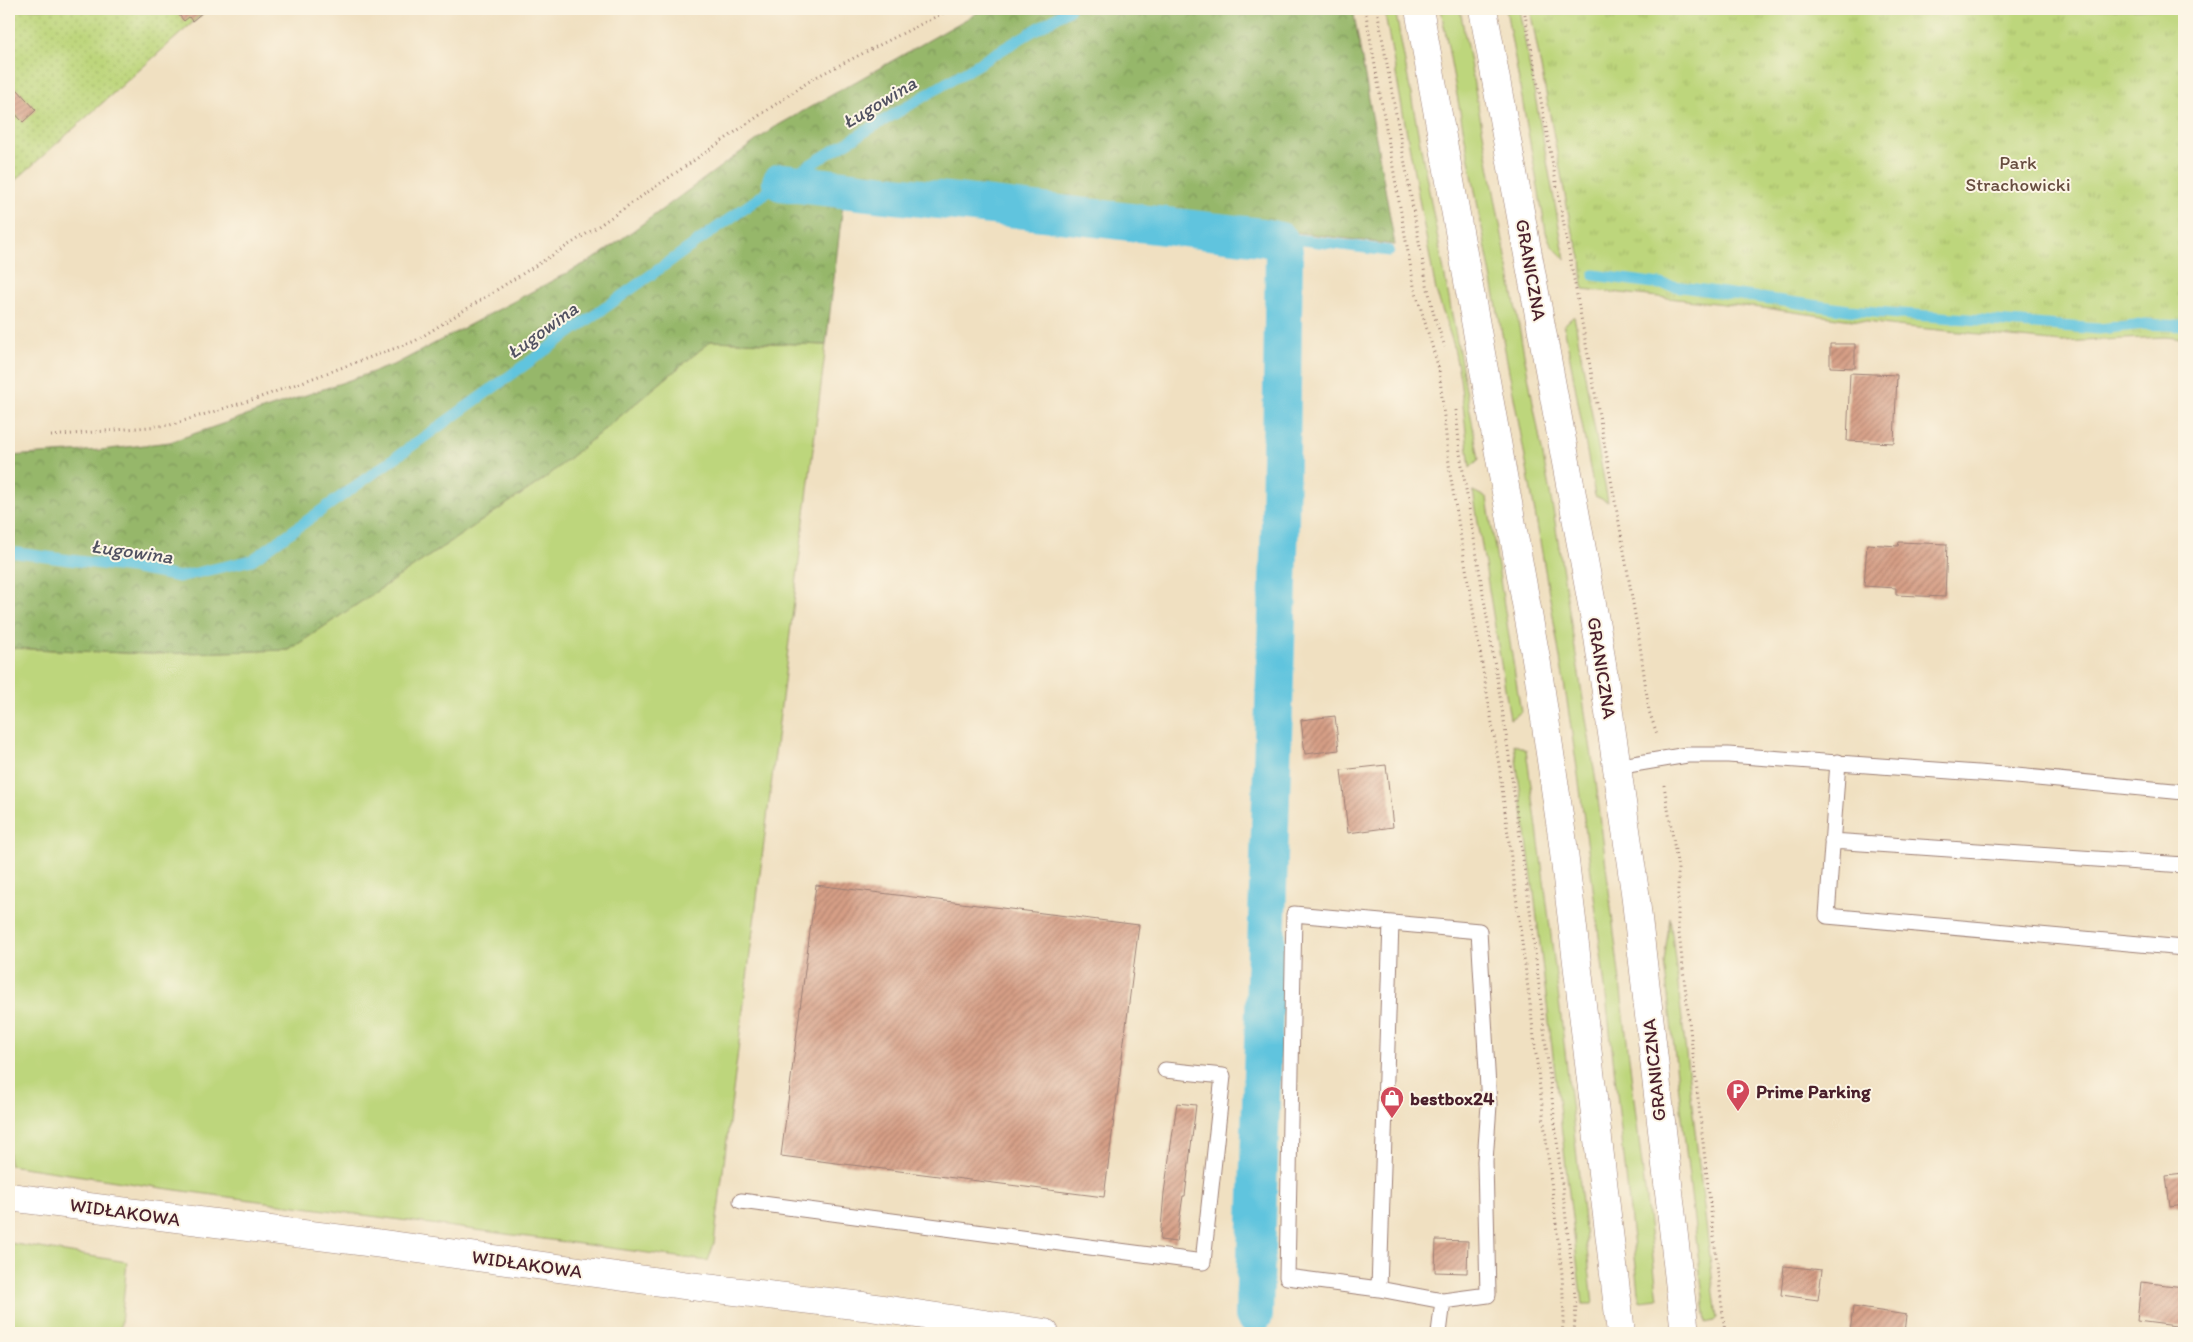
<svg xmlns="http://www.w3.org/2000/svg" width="2193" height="1342" font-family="Itim,sans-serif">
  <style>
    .grass { fill: #bdd67b; stroke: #847a53 }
    .forest { fill: url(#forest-crowns); stroke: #706b4b }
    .park { fill: url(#park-tufts); stroke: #847a53 }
    .garden { fill: url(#garden-dots); stroke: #847a53 }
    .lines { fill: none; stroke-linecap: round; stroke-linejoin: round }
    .stream { stroke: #60c4de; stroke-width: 11 }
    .canal { stroke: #60c4de; stroke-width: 38 }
    .building { fill: url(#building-hatch) }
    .service-casing { stroke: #9d8076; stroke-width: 17 }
    .minor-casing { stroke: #9d8076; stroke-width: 29 }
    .secondary-casing { stroke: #9d8076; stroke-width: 29 }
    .path { stroke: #9d8076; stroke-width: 3; stroke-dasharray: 1 4; stroke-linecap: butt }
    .service { stroke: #fff; stroke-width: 15 }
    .minor { stroke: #fff; stroke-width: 28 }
    .secondary { stroke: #fff; stroke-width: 28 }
    .labels { text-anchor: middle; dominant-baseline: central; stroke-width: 4; stroke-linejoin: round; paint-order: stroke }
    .park-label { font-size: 19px; fill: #674d3f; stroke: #fcf5e5 }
    .street-label { font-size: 19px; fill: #4a1f2b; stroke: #fcf5e5 }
    .poi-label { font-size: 19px; font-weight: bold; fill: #4a1f2b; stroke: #fcf5e5; text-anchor: start }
    .water-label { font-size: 20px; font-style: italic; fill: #515161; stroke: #fcf5e5 }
  </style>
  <defs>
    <pattern id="forest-crowns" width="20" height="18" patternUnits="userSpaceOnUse" patternTransform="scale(1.25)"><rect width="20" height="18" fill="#96b76b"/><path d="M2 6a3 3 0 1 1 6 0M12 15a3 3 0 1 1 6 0" fill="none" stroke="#7c9458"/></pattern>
    <pattern id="park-tufts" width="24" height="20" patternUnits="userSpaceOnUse" patternTransform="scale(1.25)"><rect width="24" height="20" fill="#bdd67b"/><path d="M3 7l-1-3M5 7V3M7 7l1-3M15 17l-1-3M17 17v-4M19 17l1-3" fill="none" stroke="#a4b76a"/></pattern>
    <pattern id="garden-dots" width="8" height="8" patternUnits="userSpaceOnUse" patternTransform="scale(1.25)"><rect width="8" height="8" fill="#bdd67b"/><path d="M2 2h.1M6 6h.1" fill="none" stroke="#a4b76a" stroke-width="1.8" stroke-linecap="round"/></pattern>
    <pattern id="building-hatch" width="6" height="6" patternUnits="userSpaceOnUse" patternTransform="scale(1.25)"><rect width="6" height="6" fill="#d69f86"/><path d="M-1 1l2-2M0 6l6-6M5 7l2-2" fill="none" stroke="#b0816e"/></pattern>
  </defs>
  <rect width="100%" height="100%" fill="#fcf5e5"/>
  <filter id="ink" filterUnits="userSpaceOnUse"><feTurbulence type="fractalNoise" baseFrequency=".02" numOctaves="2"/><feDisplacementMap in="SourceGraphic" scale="10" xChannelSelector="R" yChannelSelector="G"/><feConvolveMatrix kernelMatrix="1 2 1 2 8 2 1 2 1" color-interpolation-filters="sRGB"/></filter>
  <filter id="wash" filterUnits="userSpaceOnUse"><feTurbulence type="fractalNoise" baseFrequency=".0096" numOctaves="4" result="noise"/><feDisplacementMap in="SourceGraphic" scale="20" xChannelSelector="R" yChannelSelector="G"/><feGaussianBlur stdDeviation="1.12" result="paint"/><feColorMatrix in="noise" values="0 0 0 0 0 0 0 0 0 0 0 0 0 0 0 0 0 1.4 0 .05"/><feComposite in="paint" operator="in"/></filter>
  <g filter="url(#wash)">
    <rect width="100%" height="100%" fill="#f0e0c1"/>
    <path class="grass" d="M 1384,9 L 1395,9 L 1479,459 L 1470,468 L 1460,378 L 1453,343 L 1436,291 Z
      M 1441,9 L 1460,9 L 1554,515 L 1596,782 L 1658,1299 L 1640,1301 C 1617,1101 1598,900 1567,701 C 1530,469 1483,239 1441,9 Z
      M 1506,9 L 1519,9 L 1565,259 L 1551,245 L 1546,232 Z
      M 1574,316 L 1608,502 L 1595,496 L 1564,325 Z
      M 711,341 L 826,345 L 714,1243 L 708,1261 L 176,1190 L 9,1165 L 9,648 L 149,654 L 289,650 L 544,479 Z
      M 1473,491 L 1487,498 L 1521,712 L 1510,719 Z
      M 1514,744 L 1526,750 C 1553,934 1573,1119 1593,1304 L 1582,1304 L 1534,893 Z
      M 1670,917 L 1717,1318 L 1714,1321 L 1706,1323 L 1664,962 Z
      M 9,1243 L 127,1262 L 120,1333 L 9,1333 Z"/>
    <path class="forest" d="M 984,9 L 1353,9 L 1395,245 L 1208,221 L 846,179 L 826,345 L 711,341 L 544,479 L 289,650 L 149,654 L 9,648 L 9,456 L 101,450 L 170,442 L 396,364 L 597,257 L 775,127 Z"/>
    <path class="park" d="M 1530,9 L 2184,9 L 2184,339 L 2165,337 L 2062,342 L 1897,326 L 1771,309 L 1583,289 L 1581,257 L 1571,227 Z"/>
    <path class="garden" d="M 9,9 L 208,9 L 9,186 Z"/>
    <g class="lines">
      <path class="stream" d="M 1280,241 L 1295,239 L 1389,251
        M 1594,275 L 1849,310 L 2099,329 L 2145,324 L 2184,326
        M 9,552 L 131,568 L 179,577 L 252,560 L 781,182 L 1070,9"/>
      <path class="canal" d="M 781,182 L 1262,237 L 1280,241 L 1284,251 L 1280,523 L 1254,1315"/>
    </g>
    <g id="blocks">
      <path class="building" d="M 174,9 L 201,9 L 203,12 L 192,21 L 189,17 L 184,21 Z
        M 17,89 L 36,110 L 23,122 L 9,107 L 9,97 Z
        M 1830,344 L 1855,344 L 1855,368 L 1830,367 Z
        M 1850,373 L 1897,375 L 1894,443 L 1847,441 Z
        M 1899,542 L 1947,544 L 1945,597 L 1896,595 L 1896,588 L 1864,586 L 1867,544 L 1898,546 Z
        M 1335,716 L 1339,750 L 1305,754 L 1301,720 Z
        M 1386,765 L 1393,827 L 1348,833 L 1341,770 Z
        M 816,885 L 1139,925 L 1104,1197 L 781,1156 Z
        M 1177,1103 L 1196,1105 L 1185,1196 L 1183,1196 L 1176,1242 L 1160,1240 L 1164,1193 Z
        M 2184,1174 L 2184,1205 L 2170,1207 L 2166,1176 Z
        M 1436,1240 L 1468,1241 L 1467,1273 L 1435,1272 Z
        M 1784,1266 L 1822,1270 L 1818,1300 L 1781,1295 Z
        M 2141,1282 L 2184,1287 L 2184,1327 L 2137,1321 Z
        M 1853,1307 L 1907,1315 L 1905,1333 L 1850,1333 Z"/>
    </g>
  </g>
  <g filter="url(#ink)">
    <use href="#blocks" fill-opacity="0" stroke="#9d8076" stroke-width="1"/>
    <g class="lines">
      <g class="service-casing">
        <path id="service" d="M 1838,762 L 1827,916 L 2184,948
          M 1616,767 L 1687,755 L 1728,755 L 2006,775 L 2184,792
          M 1832,841 L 2184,865
          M 1294,914 L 1479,931 L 1489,1105 L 1485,1161 L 1488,1295 L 1443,1301 L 1379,1289 L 1287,1277 Z
          M 741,1201 L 1203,1262 L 1223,1076 L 1165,1070
          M 1379,1289 L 1391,923
          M 1439,1333 L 1443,1301"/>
      </g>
      <g class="minor-casing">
        <path id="minor" d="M 9,1197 L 375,1243 L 690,1286 L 863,1306 L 1045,1333"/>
      </g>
      <g class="secondary-casing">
        <path id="secondary" d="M 1419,9 L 1537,664 L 1562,836 L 1621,1333
          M 1483,9 L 1598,637 L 1635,892 L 1685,1333"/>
      </g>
      <path class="path" d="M 121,9 L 122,9
        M 1365,9 L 1414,286 L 1439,369 L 1450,473 L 1499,765 L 1530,1004 L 1562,1274 L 1564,1317 L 1562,1333
        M 1377,9 L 1426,280 L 1434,315 L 1445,347
        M 1524,9 L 1620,528 L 1639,638 L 1649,711 L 1657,734
        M 1456,410 L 1460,453 L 1505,727 L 1531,917 L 1576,1305 L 1574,1333
        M 51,436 L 170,425 L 258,398 L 415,341 L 591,231 L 814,78 L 951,9
        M 1664,785 L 1678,868 L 1678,925 L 1725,1333"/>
      <use href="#service" class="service"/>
      <use href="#minor" class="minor"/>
      <use href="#secondary" class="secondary"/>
    </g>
  </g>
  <defs>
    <g id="parking-pin" transform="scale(1.25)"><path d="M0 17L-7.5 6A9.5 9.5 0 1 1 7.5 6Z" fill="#d1495b" stroke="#fcf5e5"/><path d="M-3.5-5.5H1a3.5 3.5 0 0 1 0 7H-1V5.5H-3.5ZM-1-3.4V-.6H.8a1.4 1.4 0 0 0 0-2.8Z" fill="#fff"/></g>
    <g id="shop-pin" transform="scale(1.25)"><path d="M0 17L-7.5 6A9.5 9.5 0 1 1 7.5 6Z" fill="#d1495b" stroke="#fcf5e5"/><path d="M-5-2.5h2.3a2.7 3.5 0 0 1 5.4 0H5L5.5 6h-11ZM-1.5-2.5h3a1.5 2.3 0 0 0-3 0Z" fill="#fff"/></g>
  </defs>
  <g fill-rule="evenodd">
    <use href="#parking-pin" x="1738" y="1091"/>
    <use href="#shop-pin" x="1392" y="1098"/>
  </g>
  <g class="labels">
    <g class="park-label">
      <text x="2018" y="162">Park<tspan x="2018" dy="22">Strachowicki</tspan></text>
    </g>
    <g class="street-label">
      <text transform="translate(1531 270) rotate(80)">GRANICZNA</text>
      <text transform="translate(1602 668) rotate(81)">GRANICZNA</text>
      <text transform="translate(1654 1070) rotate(-96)">GRANICZNA</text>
      <text transform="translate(125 1212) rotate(8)">WIDŁAKOWA</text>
      <text transform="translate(527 1264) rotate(8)">WIDŁAKOWA</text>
    </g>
    <g class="poi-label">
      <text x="1756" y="1091">Prime Parking</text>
      <text x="1410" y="1098">bestbox24</text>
    </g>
    <g class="water-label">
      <text transform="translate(879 102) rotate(-31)">Ługowina</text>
      <text transform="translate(542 330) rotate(-36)">Ługowina</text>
      <text transform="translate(132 551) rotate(8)">Ługowina</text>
    </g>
  </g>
  <rect width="2193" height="1342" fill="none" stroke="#fcf5e5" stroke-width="30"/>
</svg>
